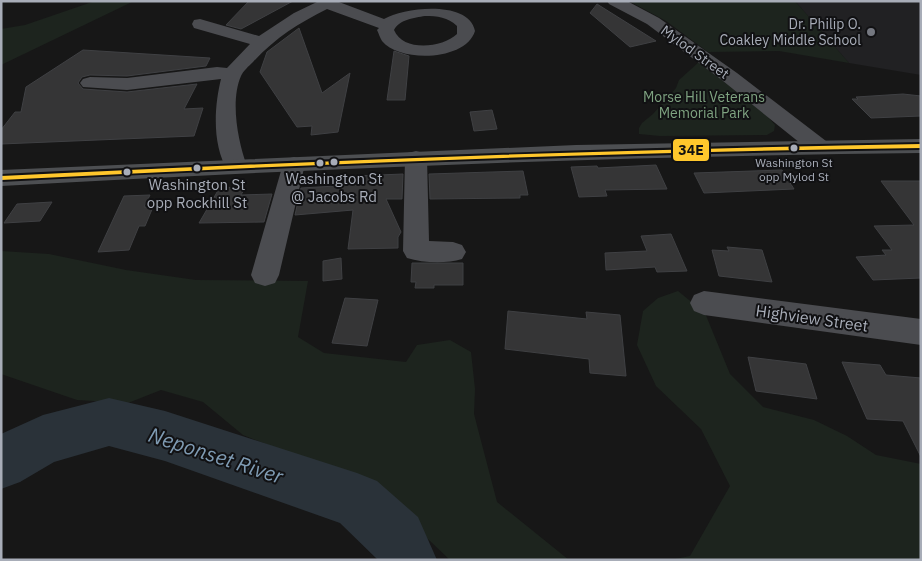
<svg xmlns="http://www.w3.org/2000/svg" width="922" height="561" font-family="'IBM Plex Sans',sans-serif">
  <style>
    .built { fill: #212123 }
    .green { fill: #1d241e }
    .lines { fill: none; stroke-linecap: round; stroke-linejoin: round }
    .river { fill: #2a3239; fill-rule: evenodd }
    .building { fill: #353536; stroke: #3f4043 }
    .minor { fill: #4b4c50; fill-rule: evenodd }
    .major { fill: #4d4f52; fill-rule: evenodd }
    .bus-1-casing { stroke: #111113; stroke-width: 4 }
    .bus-1 { fill: #ffc72c; fill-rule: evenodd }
    .poi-dot { fill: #757880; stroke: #111113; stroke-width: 2 }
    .bus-dot { fill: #a8adb8; stroke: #111113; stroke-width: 2 }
    .labels { text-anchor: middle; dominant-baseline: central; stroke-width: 4; stroke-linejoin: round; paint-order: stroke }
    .far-bus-label { font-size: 12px; fill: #a8adb8; stroke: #111113 }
    .far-poi-label { font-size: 14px; fill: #a8adb8; stroke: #111113; text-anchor: end }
    .far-street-label { font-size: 14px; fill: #a8adb8; stroke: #111113 }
    .far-park-label { font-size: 14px; fill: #7fa381; stroke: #111113 }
    .bus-label { font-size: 15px; fill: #a8adb8; stroke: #111113 }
    .street-label { font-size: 16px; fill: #a8adb8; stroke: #111113 }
    .near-water-label { font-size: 21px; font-style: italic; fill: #7f9bb3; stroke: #111113 }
    .line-badge { stroke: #111113; stroke-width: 2 }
    .pale-badge-label { font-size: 14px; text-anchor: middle; font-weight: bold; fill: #111 }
  </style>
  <rect width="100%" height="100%" fill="#171717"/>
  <path class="built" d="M 795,1 L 921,1 L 921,75 L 849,63 Z"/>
  <path class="green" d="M 95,1 L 134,1 L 1,65 L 1,29 L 25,25 Z
    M 629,1 L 795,1 L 849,63 L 779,51 L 708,52 L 666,21 Z
    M 699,62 L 767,116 L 775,125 L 774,131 L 767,135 L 660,136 L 639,134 L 639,128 L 642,123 L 653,114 L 676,88 L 679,80 Z
    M 1,251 L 49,254 L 126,270 L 196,280 L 308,281 L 298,337 L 324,353 L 406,362 L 417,345 L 450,340 L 471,352 L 475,389 L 474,414 L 497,502 L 569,560 L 450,560 L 389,502 L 324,467 L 243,435 L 203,402 L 161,390 L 128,403 L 77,400 L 1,374 Z
    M 678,291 L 705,313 L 730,374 L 763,407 L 814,420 L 847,436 L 876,455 L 921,464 L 921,560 L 670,560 L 690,556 L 730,486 L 701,429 L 656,386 L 637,345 L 643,311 L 658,298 Z"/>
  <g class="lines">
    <path class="river" d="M 109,398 L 165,411 L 357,473 L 377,481 L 418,517 L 437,560 L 378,560 L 340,523 L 165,461 L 109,446 L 54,462 L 20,482 L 1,489 L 1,434 L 43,415 Z"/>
  </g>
  <path class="building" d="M 249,1 L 293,1 L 241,29 L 226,25 Z
    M 597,4 L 656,41 L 630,47 L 590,13 Z
    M 299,28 L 322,93 L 350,73 L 338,132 L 311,135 L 312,126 L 297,127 L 260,72 L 267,52 Z
    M 83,50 L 210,58 L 206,66 L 127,76 L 90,75 L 82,77 L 78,83 L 83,89 L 127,92 L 197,84 L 184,109 L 203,108 L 194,136 L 1,144 L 1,130 L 15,112 L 21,112 L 26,87 Z
    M 394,51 L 409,56 L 405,100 L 387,100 Z
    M 903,94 L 921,96 L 921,116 L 871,118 L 852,99 L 858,99 L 856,97 Z
    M 492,110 L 497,129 L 474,131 L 470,112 Z
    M 656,165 L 667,189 L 605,190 L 607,196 L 579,197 L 571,167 L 597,166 L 598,168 Z
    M 782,170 L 794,189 L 704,193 L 694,173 Z
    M 523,171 L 528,195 L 520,195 L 520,198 L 430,199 L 429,174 Z
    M 403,174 L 402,199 L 386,199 L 401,232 L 398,237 L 398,248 L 348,249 L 353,210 L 295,215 L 301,188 L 354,185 L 355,176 Z
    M 881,181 L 921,181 L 921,278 L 873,280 L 856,257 L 886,255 L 882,250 L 892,250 L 874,226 L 914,225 Z
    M 220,187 L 245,188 L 241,195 L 272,194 L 264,222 L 199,223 Z
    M 150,195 L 144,207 L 153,207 L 145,226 L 139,226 L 129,250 L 98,252 L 124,196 Z
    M 52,202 L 40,221 L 4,223 L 17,204 Z
    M 671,234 L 687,271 L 657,272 L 655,267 L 606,270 L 605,253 L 647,251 L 641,236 Z
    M 727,247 L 762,250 L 772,282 L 719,276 L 712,250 L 729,251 Z
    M 341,258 L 342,279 L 323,281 L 323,261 Z
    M 412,263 L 463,263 L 463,285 L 434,285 L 434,288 L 415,288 L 416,282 L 411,282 Z
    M 345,298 L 378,300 L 367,346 L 332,343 Z
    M 508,311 L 587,319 L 586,312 L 620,315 L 626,376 L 590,373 L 589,359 L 505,349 Z
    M 748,357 L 806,364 L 817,399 L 756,391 Z
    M 842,362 L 880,365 L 886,375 L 921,378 L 921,457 L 903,421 L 867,419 Z"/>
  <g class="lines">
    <path class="minor" d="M 319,1 L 340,1 L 339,2 L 384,19 C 405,7 469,0 475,31 C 466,61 400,63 382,41 C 380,38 379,34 377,30 L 379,28 L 327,9 C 299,23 275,38 253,62 C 249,66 243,71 241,76 C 230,101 238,142 247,166 L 244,171 L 236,173 L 228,171 C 212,146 214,107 221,79 L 127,90 L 83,87 L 80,83 L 83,79 L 90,77 L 127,78 L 217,67 L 227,68 L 250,44 L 194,28 L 192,24 L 194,20 L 200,19 L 259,36 L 294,13 ZM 425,16 C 437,16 448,17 457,26 L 457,34 C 442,48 403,52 394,30 C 400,19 414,18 425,16 Z
      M 607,1 L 627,1 L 659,18 L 737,73 L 826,141 L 829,146 L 826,151 L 818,153 L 810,151 L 723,81 L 647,24 L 609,4 Z
      M 416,151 L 424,153 L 427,158 L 429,241 L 453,242 L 462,245 L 466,252 L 462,259 C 446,264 423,263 407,258 L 403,251 L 405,158 L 408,153 Z
      M 294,157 L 302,159 L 305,164 L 279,275 L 275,283 L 265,286 L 255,283 L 251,275 L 283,164 L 286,159 Z
      M 704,291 L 921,319 L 921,345 L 704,315 L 694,311 L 690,303 L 694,295 Z"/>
    <path class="major" d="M 921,139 L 921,153 C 614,156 308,169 1,186 L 1,170 L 576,145 Z"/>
    <g class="bus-1-casing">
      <path id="bus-1" d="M 921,144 L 921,148 C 614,152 308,164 1,180 L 1,176 C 308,161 614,149 921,144 Z"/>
    </g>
    <use href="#bus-1" class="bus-1"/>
  </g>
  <circle class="poi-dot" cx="871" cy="32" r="5"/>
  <g class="bus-dot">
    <circle cx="794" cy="148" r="4.5"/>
    <circle cx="334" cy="162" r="4.5"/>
    <circle cx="320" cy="163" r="4.5"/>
    <circle cx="197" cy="168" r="4.5"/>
    <circle cx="127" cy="172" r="4.5"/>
  </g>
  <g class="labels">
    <g class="far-bus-label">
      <text x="794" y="162">Washington St<tspan x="794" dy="14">opp Mylod St</tspan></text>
    </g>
    <g class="far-poi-label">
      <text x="861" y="24">Dr. Philip O.<tspan x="861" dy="16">Coakley Middle School</tspan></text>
    </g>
    <g class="far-street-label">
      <text transform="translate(695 52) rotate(36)">Mylod Street</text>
    </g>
    <g class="far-park-label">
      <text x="704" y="97">Morse Hill Veterans<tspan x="704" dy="16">Memorial Park</tspan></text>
    </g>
    <g class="bus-label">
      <text x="334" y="178">Washington St<tspan x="334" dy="18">@ Jacobs Rd</tspan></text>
      <text x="197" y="184">Washington St<tspan x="197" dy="18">opp Rockhill St</tspan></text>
    </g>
    <g class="street-label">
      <text transform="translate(812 318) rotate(8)">Highview Street</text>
    </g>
    <g class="near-water-label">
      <text transform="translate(216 455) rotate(18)">Neponset River</text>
    </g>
  </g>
  <rect class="line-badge" x="672" y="138" width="38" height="24" rx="5" fill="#ffc72c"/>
  <g class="pale-badge-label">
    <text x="691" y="155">34E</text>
  </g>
  <rect width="922" height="561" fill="none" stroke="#a8adb8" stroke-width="5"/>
</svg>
